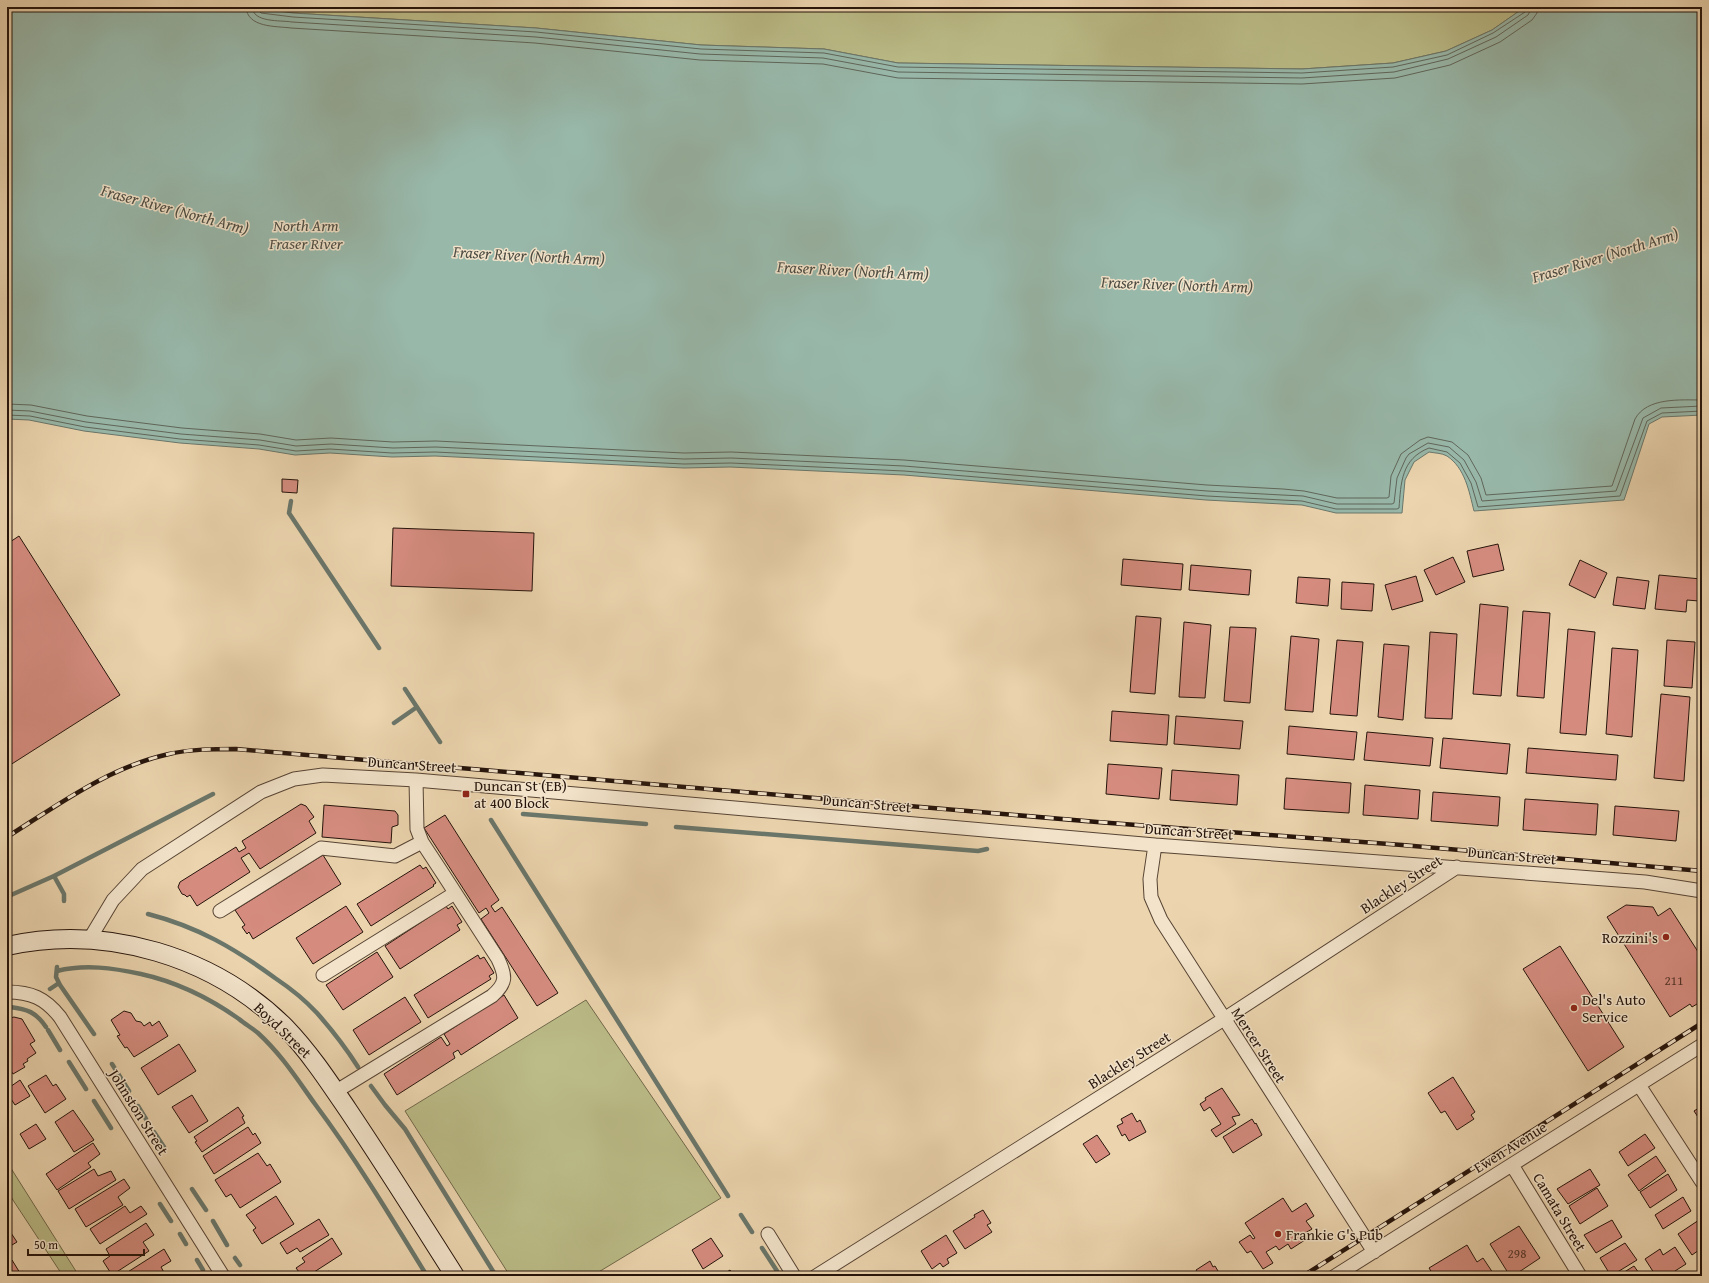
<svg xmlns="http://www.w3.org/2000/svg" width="1709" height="1283" font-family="'Gentium Book Plus',serif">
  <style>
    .green { fill: #bbbc88; stroke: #70684a }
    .water { fill: #98b8aa; stroke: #6a766a }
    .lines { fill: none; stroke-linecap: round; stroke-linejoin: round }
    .shore { stroke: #5f665a; stroke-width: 1 }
    .stream { stroke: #6a766a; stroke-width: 4.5 }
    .building { fill: #d58c7f; stroke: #26140b }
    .street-casing { stroke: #574434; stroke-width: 15 }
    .secondary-casing { stroke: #26140b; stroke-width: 20 }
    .street { stroke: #f2e3ca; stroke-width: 13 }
    .secondary { stroke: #f2e3ca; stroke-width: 18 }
    .rail-casing { stroke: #26140b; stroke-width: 4.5 }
    .rail { stroke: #f2e3ca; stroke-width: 3; stroke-dasharray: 9; stroke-linecap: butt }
    .poi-dot { fill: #8f2418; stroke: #f2e3ca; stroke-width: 1.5 }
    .labels { text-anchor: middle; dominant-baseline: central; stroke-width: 3; stroke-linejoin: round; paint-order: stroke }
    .number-label { font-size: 13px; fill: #523228 }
    .street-label { font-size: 15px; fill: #26140b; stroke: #f2e3ca }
    .poi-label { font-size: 15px; fill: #26140b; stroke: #f2e3ca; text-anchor: start }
    .water-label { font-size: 16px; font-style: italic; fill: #4e4d43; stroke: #f2e3ca }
  </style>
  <rect width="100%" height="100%" fill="#ebd4ae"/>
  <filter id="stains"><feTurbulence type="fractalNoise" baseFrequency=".005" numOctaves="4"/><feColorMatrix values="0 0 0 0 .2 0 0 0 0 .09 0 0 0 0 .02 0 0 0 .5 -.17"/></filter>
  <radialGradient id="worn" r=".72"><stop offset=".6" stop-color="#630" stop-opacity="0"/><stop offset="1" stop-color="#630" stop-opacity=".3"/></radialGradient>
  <path class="green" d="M 246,7 L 1525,7 L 1492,30 L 1446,51 L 1393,63 L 1302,69 L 898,63 L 824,49 L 701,45 L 536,28 L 293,13 Z
    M 586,1000 L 721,1198 L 592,1276 L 510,1276 L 405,1111 Z
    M 7,1162 L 79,1276 L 63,1276 L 7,1191 Z"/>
  <path class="water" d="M 7,7 L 246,7 L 293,13 L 536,28 L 701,45 L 824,49 L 898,63 L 1302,69 L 1393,63 L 1446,51 L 1492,30 L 1525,7 L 1702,7 L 1702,415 L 1662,417 L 1649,424 L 1624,500 L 1474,511 C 1469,491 1465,468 1447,456 C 1442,453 1434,453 1429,452 L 1414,462 L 1405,480 L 1402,513 L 1336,513 L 1302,505 L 1282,504 L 1206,500 L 904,475 L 730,467 L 684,468 L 435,456 L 392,457 L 330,453 L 295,455 L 259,449 L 180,443 L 84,431 L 29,420 L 7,419 Z"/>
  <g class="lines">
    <path class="shore" d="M 246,7 C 247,28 276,26 291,28 L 535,43 L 700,60 L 823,64 L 898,78 L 1302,84 L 1395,78 L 1450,65 L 1500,42 L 1532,20 L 1537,13 L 1538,7
      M 252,7 C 253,23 280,20 292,22 L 536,37 L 700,54 L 823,58 L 898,72 L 1302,78 L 1394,72 L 1448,59 L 1496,37 L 1528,15 L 1532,7
      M 257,7 L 258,10 L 261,13 L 293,17 L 536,32 L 701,49 L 824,53 L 898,67 L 1302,73 L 1393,67 L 1447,55 L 1493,33 L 1525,12 L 1526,7
      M 7,404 L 31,405 L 87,416 L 182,428 L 260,434 L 296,440 L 331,438 L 393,442 L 436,441 L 684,453 L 731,452 L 904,460 L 1207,485 L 1283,489 L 1304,491 L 1337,498 L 1387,498 L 1389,497 L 1391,476 L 1401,454 L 1420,440 L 1428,437 L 1452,442 L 1468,455 L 1481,478 L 1486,495 L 1612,486 L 1635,419 C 1647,397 1681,400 1702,400
      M 7,410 L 30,411 L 86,422 L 181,434 L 260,440 L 296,446 L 331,444 L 393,448 L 436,447 L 684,459 L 731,458 L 904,466 L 1207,491 L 1282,495 L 1303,496 L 1337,504 L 1392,504 L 1394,503 L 1397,478 L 1406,458 L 1409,454 L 1428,443 L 1449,447 L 1464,460 L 1476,482 L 1482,501 L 1616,491 L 1643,418 L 1661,408 L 1702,406
      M 7,415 L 30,416 L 85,427 L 180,439 L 259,445 L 296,451 L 330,449 L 392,453 L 435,452 L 684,464 L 731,463 L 904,471 L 1207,496 L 1282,500 L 1302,501 L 1336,509 L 1397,509 L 1399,508 C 1401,483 1401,459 1429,448 L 1447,452 L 1460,463 L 1471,483 L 1478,507 L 1620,496 L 1647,421 L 1662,413 L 1702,411"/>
    <path class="stream" d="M 291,501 L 289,513 L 379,648
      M 405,689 L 440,742
      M 394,723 L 417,707
      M 523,814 L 646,824
      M 491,820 L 728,1196
      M 676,827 L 978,851 L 987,849
      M 54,876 L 64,894 L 64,901
      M 11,895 L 54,876 L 213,794
      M 148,914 C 198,927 234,948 275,978 C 290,988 305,1000 317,1013 C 332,1030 346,1048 358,1067
      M 57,967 L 56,977 L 60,985 L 94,1034
      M 57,971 C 85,964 113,968 141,974 C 177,982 208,997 239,1019 C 245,1024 252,1028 258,1033 C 281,1054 297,1079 315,1104 C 356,1159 391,1217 427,1276
      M 7,978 L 10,978
      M 50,989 L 59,983
      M 10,1007 C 27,1009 36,1012 46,1027
      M 48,1030 L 60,1050
      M 69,1062 L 86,1089
      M 112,1064 L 129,1091
      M 371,1086 L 385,1105 L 405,1129 L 496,1276
      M 94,1101 L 111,1128
      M 138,1106 L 146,1119
      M 154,1132 L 164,1147
      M 192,1189 L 206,1210
      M 160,1204 L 171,1221
      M 741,1215 L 752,1232
      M 213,1221 L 227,1245
      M 180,1234 L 186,1244
      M 762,1248 L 777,1271
      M 235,1258 L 240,1265
      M 197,1260 L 203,1270"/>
  </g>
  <path class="building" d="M 282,479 L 298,480 L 297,493 L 282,492 Z
    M 393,528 L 534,533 L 532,591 L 391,586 Z
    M 19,536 L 120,695 L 7,767 L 7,544 Z
    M 1498,544 L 1504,570 L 1473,577 L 1467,551 Z
    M 1453,557 L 1465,582 L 1436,595 L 1424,570 Z
    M 1123,559 L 1183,564 L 1181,590 L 1121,585 Z
    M 1580,560 L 1607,573 L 1595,598 L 1569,585 Z
    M 1191,565 L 1251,570 L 1249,595 L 1189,590 Z
    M 1659,575 L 1701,579 L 1699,601 L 1687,600 L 1686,612 L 1655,609 Z
    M 1416,576 L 1423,601 L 1392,610 L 1385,585 Z
    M 1298,577 L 1330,579 L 1328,606 L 1296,603 Z
    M 1617,577 L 1649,581 L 1645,609 L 1613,605 Z
    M 1342,582 L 1374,584 L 1372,611 L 1341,609 Z
    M 1480,604 L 1508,607 L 1501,696 L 1473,694 Z
    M 1523,611 L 1550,613 L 1544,698 L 1517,696 Z
    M 1136,616 L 1161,618 L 1155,694 L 1130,692 Z
    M 1184,622 L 1211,625 L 1205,698 L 1179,697 Z
    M 1230,627 L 1256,628 L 1250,703 L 1224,701 Z
    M 1568,629 L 1595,632 L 1586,735 L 1560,733 Z
    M 1430,632 L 1457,634 L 1452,719 L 1425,718 Z
    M 1291,636 L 1319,639 L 1313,712 L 1285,710 Z
    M 1337,640 L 1363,642 L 1357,716 L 1330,714 Z
    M 1667,640 L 1695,642 L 1692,688 L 1664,686 Z
    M 1384,644 L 1409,646 L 1403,720 L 1378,717 Z
    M 1612,648 L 1638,650 L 1632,737 L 1606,734 Z
    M 1661,694 L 1690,697 L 1684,781 L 1654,778 Z
    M 1112,711 L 1169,715 L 1167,745 L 1110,741 Z
    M 1176,716 L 1243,721 L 1240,749 L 1174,744 Z
    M 1289,726 L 1357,732 L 1354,760 L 1287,754 Z
    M 1367,732 L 1433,738 L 1430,766 L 1364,760 Z
    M 1443,738 L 1510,744 L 1507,774 L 1440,768 Z
    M 1528,748 L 1618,755 L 1616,780 L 1526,773 Z
    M 1108,764 L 1162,768 L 1159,799 L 1106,794 Z
    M 1172,770 L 1239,775 L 1237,805 L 1170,800 Z
    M 1286,778 L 1351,783 L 1349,813 L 1284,809 Z
    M 1365,785 L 1420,790 L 1418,819 L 1363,815 Z
    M 1433,792 L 1500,797 L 1498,826 L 1431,821 Z
    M 1525,799 L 1598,804 L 1596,835 L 1523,830 Z
    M 301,804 L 306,806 L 314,817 L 309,821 L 316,833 L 260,869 L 249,853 L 241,858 L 250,872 L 197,906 L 190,895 L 187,897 L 185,895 L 182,894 L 178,887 L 180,882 L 236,847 L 239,852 L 246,848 L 242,841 Z
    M 324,805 L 395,811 L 398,815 L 398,825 L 392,827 L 391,843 L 322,837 Z
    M 1615,806 L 1679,811 L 1676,841 L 1613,835 Z
    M 445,815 L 499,900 L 491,906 L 495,912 L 502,907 L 558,993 L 537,1006 L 481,919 L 489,913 L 486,908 L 479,913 L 424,828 Z
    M 323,855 L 341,884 L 253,939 L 249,932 L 247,934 L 242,927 L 245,925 L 235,910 Z
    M 420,865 L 423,869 L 426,867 L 436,883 L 433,885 L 434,886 L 371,926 L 357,904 Z
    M 1626,905 L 1653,907 L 1658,916 L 1670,908 L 1702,958 L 1702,1001 L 1692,1007 L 1690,1004 L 1670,1017 L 1607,917 Z
    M 346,906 L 363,932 L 313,964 L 296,938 Z
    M 446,906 L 448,909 L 452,906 L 462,922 L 457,925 L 460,930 L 400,969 L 385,946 Z
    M 1560,946 L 1624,1047 L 1588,1071 L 1523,969 Z
    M 377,952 L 393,977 L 343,1010 L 326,985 Z
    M 478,955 L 480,959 L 484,957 L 494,973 L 489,976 L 491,979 L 428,1018 L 414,995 Z
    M 504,995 L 518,1018 L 461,1055 L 458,1050 L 453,1053 L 455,1058 L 397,1095 L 384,1074 L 441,1037 L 447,1046 L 450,1044 L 444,1034 Z
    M 405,997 L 421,1022 L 369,1055 L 353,1030 Z
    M 124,1011 L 131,1013 L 136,1021 L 141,1022 L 144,1026 L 150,1022 L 152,1026 L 159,1021 L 168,1036 L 134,1057 L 127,1047 L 125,1048 L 117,1036 L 120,1035 L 111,1020 Z
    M 14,1017 L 22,1019 L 35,1041 L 30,1044 L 36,1053 L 27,1059 L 28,1061 L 23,1064 L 25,1067 L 13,1074 L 7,1064 L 7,1019 Z
    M 179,1044 L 196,1071 L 158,1095 L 141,1068 Z
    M 46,1075 L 53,1086 L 56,1084 L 66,1099 L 45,1113 L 28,1086 Z
    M 1453,1077 L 1475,1112 L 1471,1115 L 1474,1119 L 1457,1130 L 1445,1111 L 1441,1113 L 1428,1093 Z
    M 20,1080 L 30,1096 L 15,1105 L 7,1093 L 7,1089 Z
    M 1222,1088 L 1240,1115 L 1232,1117 L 1236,1124 L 1216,1137 L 1211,1130 L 1221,1124 L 1210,1107 L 1204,1111 L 1200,1104 L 1206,1100 L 1205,1098 Z
    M 192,1095 L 208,1121 L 189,1133 L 172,1107 Z
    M 1702,1106 L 1702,1123 L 1694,1111 Z
    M 238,1107 L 244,1116 L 242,1117 L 245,1123 L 202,1152 L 195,1142 L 197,1141 L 194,1137 Z
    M 73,1110 L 94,1140 L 74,1152 L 55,1122 Z
    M 1132,1113 L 1137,1122 L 1140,1120 L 1146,1132 L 1129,1141 L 1125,1134 L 1122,1136 L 1117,1126 L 1123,1123 L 1121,1119 Z
    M 1252,1119 L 1255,1124 L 1256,1123 L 1262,1135 L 1233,1153 L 1223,1137 Z
    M 36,1124 L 46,1139 L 29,1149 L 20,1134 Z
    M 248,1127 L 253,1135 L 255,1133 L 261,1143 L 214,1174 L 203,1156 Z
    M 1645,1134 L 1655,1148 L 1628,1166 L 1619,1152 Z
    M 1097,1135 L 1110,1154 L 1096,1163 L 1083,1144 Z
    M 93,1143 L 100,1154 L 88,1163 L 91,1167 L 57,1190 L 46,1174 Z
    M 258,1153 L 267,1166 L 270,1164 L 281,1182 L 240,1208 L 231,1194 L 226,1197 L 215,1180 Z
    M 1656,1156 L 1666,1171 L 1639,1191 L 1628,1175 Z
    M 94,1169 L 98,1176 L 111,1171 L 116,1180 L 69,1209 L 58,1191 Z
    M 1590,1169 L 1600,1185 L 1568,1204 L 1557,1189 Z
    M 1668,1174 L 1677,1190 L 1650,1208 L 1640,1192 Z
    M 124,1179 L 130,1188 L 118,1197 L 123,1205 L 86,1227 L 75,1209 Z
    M 1597,1188 L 1608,1206 L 1580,1224 L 1569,1206 Z
    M 276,1196 L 294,1224 L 262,1244 L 253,1230 L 256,1228 L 246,1215 Z
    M 1683,1197 L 1691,1211 L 1663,1229 L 1655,1215 Z
    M 1283,1198 L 1292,1212 L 1306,1203 L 1314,1216 L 1306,1221 L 1312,1229 L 1302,1235 L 1305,1240 L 1291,1249 L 1288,1244 L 1279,1250 L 1276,1246 L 1266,1252 L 1273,1263 L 1263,1269 L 1251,1251 L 1247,1253 L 1239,1242 L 1250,1235 L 1253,1239 L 1255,1238 L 1245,1223 Z
    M 125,1206 L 130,1213 L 141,1206 L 147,1214 L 100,1244 L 90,1229 Z
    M 983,1210 L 991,1223 L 987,1225 L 992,1232 L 965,1249 L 953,1231 L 975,1217 L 974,1215 Z
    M 319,1219 L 329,1235 L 300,1252 L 297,1248 L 287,1254 L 280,1243 Z
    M 1612,1220 L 1622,1237 L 1596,1253 L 1584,1235 Z
    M 1699,1220 L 1702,1225 L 1702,1248 L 1692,1255 L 1678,1234 Z
    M 146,1223 L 154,1235 L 143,1242 L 149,1251 L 112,1275 L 103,1261 L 110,1256 L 106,1249 Z
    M 1519,1226 L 1540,1258 L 1513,1276 L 1510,1276 L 1490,1244 Z
    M 7,1227 L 17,1242 L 7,1248 Z
    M 946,1235 L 957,1253 L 947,1259 L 949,1263 L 943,1267 L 940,1263 L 932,1269 L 921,1251 Z
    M 332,1238 L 342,1254 L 308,1276 L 302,1276 L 296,1268 L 305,1262 L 302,1258 Z
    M 711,1238 L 723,1256 L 703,1269 L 692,1250 Z
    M 1625,1243 L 1637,1260 L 1611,1276 L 1600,1258 Z
    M 1467,1245 L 1477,1262 L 1483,1258 L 1495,1276 L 1434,1276 L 1429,1268 Z
    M 1675,1247 L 1686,1264 L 1675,1271 L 1678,1276 L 1656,1276 L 1645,1259 L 1660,1249 L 1663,1255 Z
    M 164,1249 L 171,1261 L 161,1267 L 166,1276 L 124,1276 L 123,1275 Z
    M 12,1260 L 20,1273 L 23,1271 L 27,1276 L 7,1276 L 7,1263 Z
    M 1210,1261 L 1213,1267 L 1215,1266 L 1221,1276 L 1200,1276 L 1196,1270 Z
    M 1634,1266 L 1641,1276 L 1618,1276 Z
    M 730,1270 L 734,1276 L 721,1276 Z
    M 329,1271 L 332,1276 L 321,1276 Z"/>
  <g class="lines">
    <g class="street-casing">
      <path id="street" d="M 1155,845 L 1150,879 L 1151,897 L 1161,920 L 1374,1252
        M 220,911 L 321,848 L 395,856 L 422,842
        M 89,940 L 113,900 L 142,869 L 261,792 L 294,779 L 323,775 L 416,780 L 1155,845 L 1645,882 L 1702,891
        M 323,975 L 455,893
        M 7,992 C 31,992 45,998 60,1017 L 223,1276
        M 1639,1085 L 1702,1182
        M 335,1092 L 492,996 C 507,983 506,976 498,959 L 443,874 L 422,842 L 417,829 L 416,780
        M 1512,1165 L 1580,1276
        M 768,1234 L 794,1276
        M 816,1276 L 1224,1019 L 1457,867
        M 1335,1276 L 1702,1045"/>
    </g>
    <g class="secondary-casing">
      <path id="secondary" d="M 7,946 C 106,924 214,956 286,1028 C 310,1053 329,1082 348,1110 C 385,1165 420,1221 455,1276"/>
    </g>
    <use href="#street" class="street"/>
    <use href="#secondary" class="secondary"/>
    <g class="rail-casing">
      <path id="rail" d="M 7,837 C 58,805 109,767 169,754 C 191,749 214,749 236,749 L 1097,822 L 1402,845 L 1702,871
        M 1303,1276 L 1702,1023"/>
    </g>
    <use href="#rail" class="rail"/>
  </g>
  <g class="poi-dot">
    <rect x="462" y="790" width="8" height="8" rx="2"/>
    <circle cx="1666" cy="937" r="4"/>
    <circle cx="1574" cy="1008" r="4"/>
    <circle cx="1278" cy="1234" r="4"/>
  </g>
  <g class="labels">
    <g class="number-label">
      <text x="1674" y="980">211</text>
      <text x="1517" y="1253">298</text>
    </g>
    <g class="street-label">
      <text transform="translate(412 764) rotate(4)">Duncan Street</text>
      <text transform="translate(867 803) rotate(5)">Duncan Street</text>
      <text transform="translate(1189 831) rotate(4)">Duncan Street</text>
      <text transform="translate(1512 855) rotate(5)">Duncan Street</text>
      <text transform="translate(1401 884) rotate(-33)">Blackley Street</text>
      <text transform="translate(283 1030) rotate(44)">Boyd Street</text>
      <text transform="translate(1259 1045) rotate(57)">Mercer Street</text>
      <text transform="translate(1129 1060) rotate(-32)">Blackley Street</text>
      <text transform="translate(139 1112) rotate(58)">Johnston Street</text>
      <text transform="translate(1510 1147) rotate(-32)">Ewen Avenue</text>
      <text transform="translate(1560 1212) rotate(59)">Camata Street</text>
    </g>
    <g class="poi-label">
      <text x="474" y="785">Duncan St (EB)<tspan x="474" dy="17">at 400 Block</tspan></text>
      <text x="1658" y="937" text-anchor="end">Rozzini's</text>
      <text x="1582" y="999">Del's Auto<tspan x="1582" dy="17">Service</tspan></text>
      <text x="1286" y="1234">Frankie G's Pub</text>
    </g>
    <g class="water-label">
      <text transform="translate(175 209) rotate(15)">Fraser River (North Arm)</text>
      <text x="306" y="225">North Arm<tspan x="306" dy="18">Fraser River</tspan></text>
      <text transform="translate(529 255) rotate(3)">Fraser River (North Arm)</text>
      <text transform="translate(1605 255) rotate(-17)">Fraser River (North Arm)</text>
      <text transform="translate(853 270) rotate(3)">Fraser River (North Arm)</text>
      <text transform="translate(1177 284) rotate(2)">Fraser River (North Arm)</text>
    </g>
  </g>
  <rect width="1709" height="1283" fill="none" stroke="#ebd4ae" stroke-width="24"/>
  <rect x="8" y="8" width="1693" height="1267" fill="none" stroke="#26140b" stroke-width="2"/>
  <rect x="12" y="12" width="1685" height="1259" fill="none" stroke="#26140b"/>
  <path d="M28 1249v6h116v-6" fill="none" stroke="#26140b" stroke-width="2"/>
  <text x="34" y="1249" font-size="12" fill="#26140b" stroke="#f2e3ca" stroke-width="3" paint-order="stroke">50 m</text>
  <rect width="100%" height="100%" filter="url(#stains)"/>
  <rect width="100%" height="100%" fill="url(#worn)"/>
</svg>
